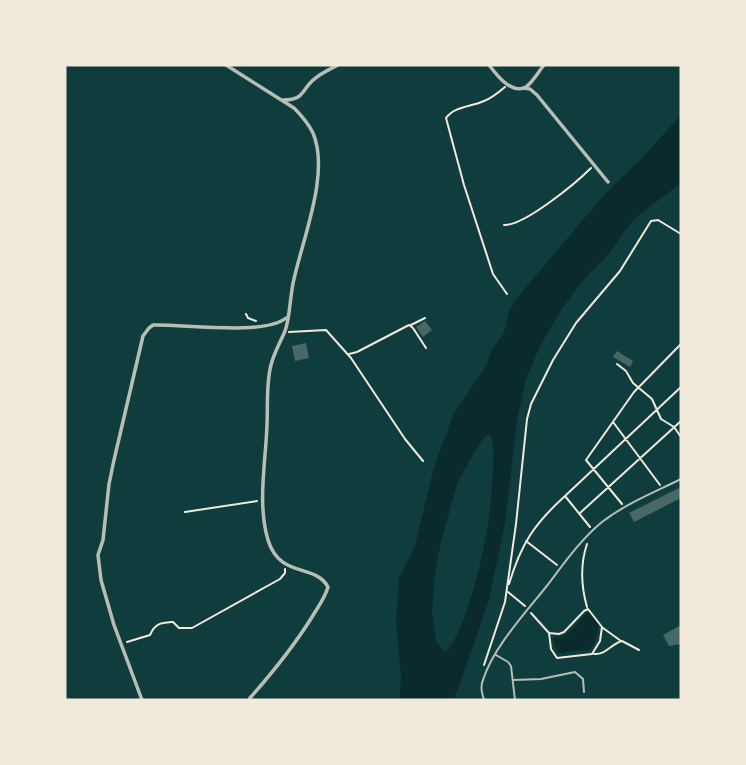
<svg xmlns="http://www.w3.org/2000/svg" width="746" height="765" font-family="'PT Sans',sans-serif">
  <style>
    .water { fill: #0a2a2b; fill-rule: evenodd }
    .building { fill: #486865 }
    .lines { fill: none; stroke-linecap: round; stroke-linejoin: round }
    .path { stroke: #f1e9da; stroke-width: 2 }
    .service { stroke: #b8beb3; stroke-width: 2 }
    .minor { stroke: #b8beb3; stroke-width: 3.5 }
  </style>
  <rect width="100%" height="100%" fill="#0f3d3e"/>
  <path class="water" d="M 681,115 L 681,183 L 640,214 L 626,229 L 609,254 L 585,278 L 561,310 L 540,346 L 526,379 L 517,420 L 505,523 L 489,600 L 454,700 L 400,700 L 401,675 L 396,622 L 399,578 L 415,546 L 434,467 L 453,415 L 486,366 L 492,349 L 504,333 L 509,311 L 516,299 L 604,195 L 642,158 ZM 489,434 C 495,441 493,455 493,465 C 492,485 491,505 488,524 C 484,551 465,636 446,651 L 442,650 L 436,640 L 432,614 L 434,579 L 441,542 L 458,481 L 480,443 L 486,435 Z
    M 587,612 L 589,612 L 599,624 C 597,634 596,644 588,651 C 584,651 580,650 575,651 C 558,652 559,659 553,638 C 572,636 575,625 587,612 Z"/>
  <path class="building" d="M 425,321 L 432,330 L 423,337 L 416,327 Z
    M 306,343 L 309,358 L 295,361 L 292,346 Z
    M 617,351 L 633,361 L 630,367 L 613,357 Z
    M 681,487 L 681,498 L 634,522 L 629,513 Z
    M 681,625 L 681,644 L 669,646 L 663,635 Z"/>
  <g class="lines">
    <path class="path" d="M 505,87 C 498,93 492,98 484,101 C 471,107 455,106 446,118 L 464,185 L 493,274 L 507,294
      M 504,225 C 524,226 576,183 591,168
      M 246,314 L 248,318 L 256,321
      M 411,325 L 425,318
      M 289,332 L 326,330 L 351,358 L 405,439 L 423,461
      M 349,354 L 357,352 L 409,325 L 413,328 L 426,348
      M 617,364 L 626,371 L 633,383 L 652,399 L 661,419 L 674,427 L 681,437
      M 613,422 L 660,485
      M 622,504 L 586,460 L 634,392 L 681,344
      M 185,512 L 257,501
      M 580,513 L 681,421
      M 590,527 L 565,496 L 681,387
      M 526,541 L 557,565
      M 587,544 C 580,565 581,586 587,607
      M 509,584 C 521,544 534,524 565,496
      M 508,592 L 525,606
      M 531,613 L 549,633 L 559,634 L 564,632 L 584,611 L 588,609 L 602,627 L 600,641 L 592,654 L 557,658 L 551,649 L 549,633
      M 603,628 L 621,641
      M 127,642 L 150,635 C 155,623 161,623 173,622 L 179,628 L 192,628 L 280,579 L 285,573 L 285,569
      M 594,654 C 606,655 611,644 622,641 L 639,650
      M 484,665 L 505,602 L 516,524 L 527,419 L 531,404 L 553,360 L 576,323 L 620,271 L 651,221 L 658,220 L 681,234"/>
    <path class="service" d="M 496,655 L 508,662 L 511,666 L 515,700
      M 513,680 L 541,679 L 575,672 L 583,679 L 584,692
      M 484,700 C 482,693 480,687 483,680 C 493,648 525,613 546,587 C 563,565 580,540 602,522 C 625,504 655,492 681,479"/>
    <path class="minor" d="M 226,65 L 294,108 C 301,115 308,123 313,133 C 330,173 303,238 294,279 C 290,294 290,319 285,331 C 280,343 274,353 271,365 C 266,384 268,404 267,424 C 266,461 257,503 268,540 C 280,579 315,563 328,587 C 325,598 318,607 312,617 C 294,646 273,672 250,698
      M 489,65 C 496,74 511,95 526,87 C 533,82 539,71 544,65
      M 523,88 L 530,89 L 537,95 L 608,182
      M 283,100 C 303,100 301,92 312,81 C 319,74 330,69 338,65
      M 142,700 L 114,625 L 101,580 L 98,555 L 103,540 L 109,484 L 114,460 L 143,336 L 149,328 L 153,325 C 184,324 264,336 286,318"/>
  </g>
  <rect width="746" height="765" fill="none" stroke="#f1e9da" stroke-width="133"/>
</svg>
